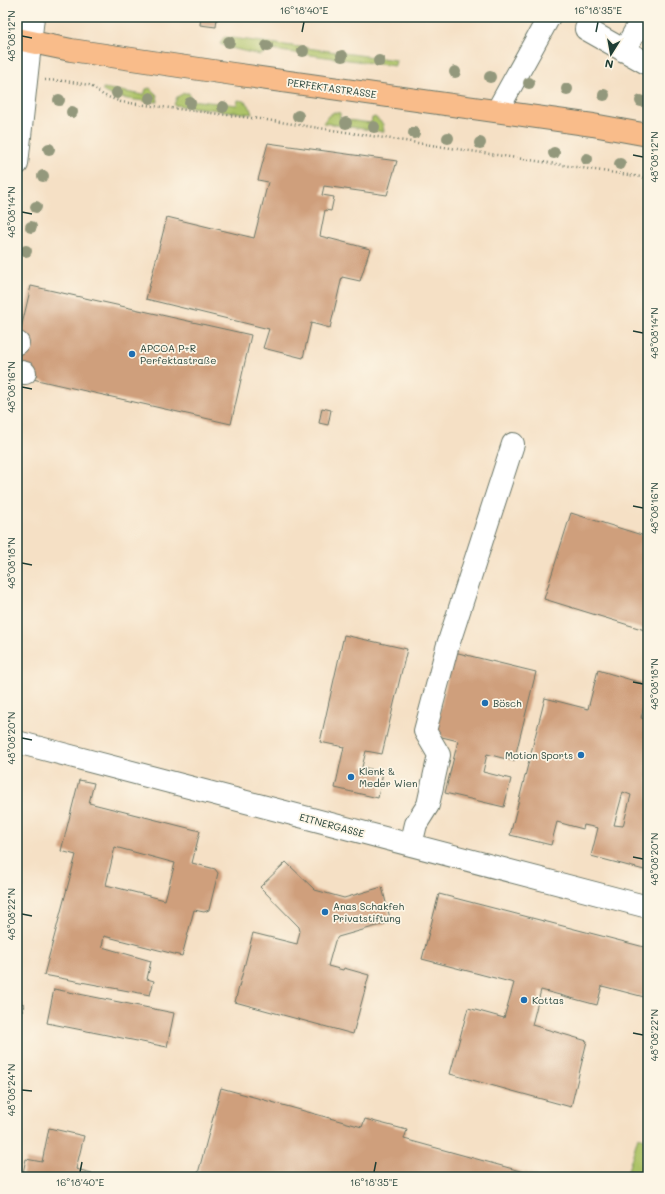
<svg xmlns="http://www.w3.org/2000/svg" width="665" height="1194" font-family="Mali,sans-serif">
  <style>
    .green { fill: #adc367; stroke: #66804e }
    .building { fill: #cf9f7b; fill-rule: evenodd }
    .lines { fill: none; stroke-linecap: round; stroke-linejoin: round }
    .minor-casing { stroke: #6a7667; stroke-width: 24 }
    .major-casing { stroke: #6a7667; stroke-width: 24 }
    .path { stroke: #6a7667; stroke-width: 2.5; stroke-dasharray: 1 3; stroke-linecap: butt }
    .minor { stroke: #fff; stroke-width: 22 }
    .major { stroke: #f9bc8a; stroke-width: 22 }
    .tree { fill: #93987c }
    .ticks { fill: none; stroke: #1f3d34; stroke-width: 1.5 }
    .poi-dot { fill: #1f6fb2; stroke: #fcf5e5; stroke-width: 1.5 }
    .labels { text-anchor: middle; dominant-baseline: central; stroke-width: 3.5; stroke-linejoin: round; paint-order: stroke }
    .street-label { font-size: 10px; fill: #1f3d34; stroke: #fcf5e5 }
    .poi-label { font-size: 10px; fill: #1f3d34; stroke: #fcf5e5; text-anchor: start }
    .neatline { fill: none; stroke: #1f3d34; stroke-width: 1.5 }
    .ticks-label { font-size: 10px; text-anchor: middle; fill: #1f3d34 }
  </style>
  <rect width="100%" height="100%" fill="#fcf5e5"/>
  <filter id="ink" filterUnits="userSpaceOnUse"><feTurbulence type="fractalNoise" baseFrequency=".025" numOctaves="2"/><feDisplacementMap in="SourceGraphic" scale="8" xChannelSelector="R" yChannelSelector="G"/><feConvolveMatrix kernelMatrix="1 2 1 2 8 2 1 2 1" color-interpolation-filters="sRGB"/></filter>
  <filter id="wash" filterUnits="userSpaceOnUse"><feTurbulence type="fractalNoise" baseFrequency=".012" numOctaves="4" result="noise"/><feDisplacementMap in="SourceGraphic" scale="16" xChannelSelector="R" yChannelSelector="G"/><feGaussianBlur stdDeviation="0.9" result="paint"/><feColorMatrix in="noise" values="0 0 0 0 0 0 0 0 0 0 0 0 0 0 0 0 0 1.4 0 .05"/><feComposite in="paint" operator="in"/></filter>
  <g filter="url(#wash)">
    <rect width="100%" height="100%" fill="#f5e0c5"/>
    <path class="green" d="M 225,37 L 396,60 L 395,66 L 264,49 L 263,54 L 260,55 L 231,48 L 220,44 L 223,38 Z
      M 103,88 L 144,95 L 146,89 L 150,88 L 157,95 L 158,102 C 145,101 112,99 103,91 Z
      M 184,93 L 189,93 L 190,100 L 237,105 L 238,100 L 244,101 L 249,105 L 252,114 L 174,105 L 177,97 Z
      M 334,112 L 340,113 L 340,119 L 371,123 L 372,118 L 375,117 L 383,124 L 384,132 L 323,123 L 328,116 Z
      M 638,1137 L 648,1140 L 648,1177 L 626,1177 Z"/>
    <g id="blocks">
      <path class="building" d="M 201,17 L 217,17 L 216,27 L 200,25 Z
        M 268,143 L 397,161 L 387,195 L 324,186 L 322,195 L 334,197 L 331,211 L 325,210 L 320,236 L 370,249 L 360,281 L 342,277 L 330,328 L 311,323 L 303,358 L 263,348 L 269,329 L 146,299 L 167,217 L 254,238 L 268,182 L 258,180 Z
        M 31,286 L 251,335 L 231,424 L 24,377 L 17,362 L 17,346 Z
        M 322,408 L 331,410 L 328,425 L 319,423 Z
        M 571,513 L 648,537 L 648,631 L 544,599 Z
        M 344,635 L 407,649 L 382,754 L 366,751 L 362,767 L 383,772 L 378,798 L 335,788 L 344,747 L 320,742 Z
        M 454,652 L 536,672 L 514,761 L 487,754 L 483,772 L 511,779 L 504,807 L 445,793 L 458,741 L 434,735 Z
        M 598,670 L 648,685 L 648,692 L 641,718 L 648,720 L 648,871 L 591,856 L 598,828 L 584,825 L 583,829 L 557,822 L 551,845 L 510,835 L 545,698 L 588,709 ZM 623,792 L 631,795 L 623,826 L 614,825 Z
        M 79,780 L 94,783 L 89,803 L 200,831 L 192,863 L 215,869 L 218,873 L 209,910 L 204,912 L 194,910 L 182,956 L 104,936 L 102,947 L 151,961 L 147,979 L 154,981 L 150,995 L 44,975 L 76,855 L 61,851 ZM 115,847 L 175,863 L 165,900 L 106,885 Z
        M 286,862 L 315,890 L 344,898 L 382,887 L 391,922 L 338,937 L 335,941 L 328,966 L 343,970 L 344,968 L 369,975 L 353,1034 L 235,1002 L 253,933 L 297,944 L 300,931 L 299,927 L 260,887 Z
        M 439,894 L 648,948 L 648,998 L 602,986 L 597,1005 L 541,990 L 532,1025 L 587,1041 L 571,1107 L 450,1074 L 468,1008 L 504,1018 L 514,983 L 422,959 Z
        M 54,989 L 174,1013 L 167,1047 L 47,1023 Z
        M 17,1002 L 24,1004 L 18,1033 L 17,1032 Z
        M 221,1088 L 362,1127 L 365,1119 L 407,1130 L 404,1139 L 542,1177 L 197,1177 Z
        M 49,1128 L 84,1136 L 76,1169 L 92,1173 L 92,1177 L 22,1177 L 26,1159 L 42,1162 Z"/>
    </g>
  </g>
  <g filter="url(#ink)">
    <use href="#blocks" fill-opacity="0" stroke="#6a7667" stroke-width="1"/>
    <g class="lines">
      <g class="minor-casing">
        <path id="minor" d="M 592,17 L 586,29 L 648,64
          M 624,51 L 643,17
          M 497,111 L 549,17
          M 17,164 L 33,17
          M 17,343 L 18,343
          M 17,371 L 25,373
          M 17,742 L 648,907
          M 411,845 L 416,824 L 428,805 L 439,755 L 425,731 L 447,648 L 513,444"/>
      </g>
      <g class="major-casing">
        <path id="major" d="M 17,39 L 71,50 L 233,74 L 593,125 L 648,135"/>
      </g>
      <path class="path" d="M 45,80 L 65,81 L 89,85 L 96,89 L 103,95 L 121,102 L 260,119 L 648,178"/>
      <use href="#minor" class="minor"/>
      <use href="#major" class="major"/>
    </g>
    <g class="tree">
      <circle cx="229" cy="42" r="6"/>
      <circle cx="267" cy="46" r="6"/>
      <circle cx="303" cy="51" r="6"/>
      <circle cx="342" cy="56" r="6"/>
      <circle cx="379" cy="61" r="6"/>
      <circle cx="455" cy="72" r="6"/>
      <circle cx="490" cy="77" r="6"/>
      <circle cx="529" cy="83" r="6"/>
      <circle cx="567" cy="89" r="6"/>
      <circle cx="117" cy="93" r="6"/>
      <circle cx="604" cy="95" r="6"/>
      <circle cx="150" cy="98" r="6"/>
      <circle cx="59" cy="100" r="6"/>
      <circle cx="641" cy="101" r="6"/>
      <circle cx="190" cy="103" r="6"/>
      <circle cx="223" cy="107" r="6"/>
      <circle cx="72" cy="112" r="6"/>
      <circle cx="298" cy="116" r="6"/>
      <circle cx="346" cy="123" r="6"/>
      <circle cx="374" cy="127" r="6"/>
      <circle cx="414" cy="133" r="6"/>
      <circle cx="448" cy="138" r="6"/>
      <circle cx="480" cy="143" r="6"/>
      <circle cx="49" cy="149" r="6"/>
      <circle cx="554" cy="153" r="6"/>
      <circle cx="587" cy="159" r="6"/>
      <circle cx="620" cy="164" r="6"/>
      <circle cx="43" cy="176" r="6"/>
      <circle cx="36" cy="207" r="6"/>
      <circle cx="31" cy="227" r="6"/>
      <circle cx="26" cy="251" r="6"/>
    </g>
  </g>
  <path class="ticks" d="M 302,32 L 304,22M 596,32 L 598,22M 22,36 L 32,38M 633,155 L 643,157M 22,212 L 32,214M 633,331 L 643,333M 22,387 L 32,389M 633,506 L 643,508M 22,563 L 32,565M 633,682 L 643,684M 22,738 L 32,740M 633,857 L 643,859M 22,914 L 32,916M 633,1033 L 643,1035M 22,1090 L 32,1091M 80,1172 L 82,1162M 374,1172 L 376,1162"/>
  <g class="poi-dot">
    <circle cx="132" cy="354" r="4"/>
    <circle cx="485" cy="703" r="4"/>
    <circle cx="581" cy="755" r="4"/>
    <circle cx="351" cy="777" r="4"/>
    <circle cx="325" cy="912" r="4"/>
    <circle cx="524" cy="1000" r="4"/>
  </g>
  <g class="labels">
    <g class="street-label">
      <text transform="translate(332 88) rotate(8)">PERFEKTASTRASSE</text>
      <text transform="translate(332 825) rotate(15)">EITNERGASSE</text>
    </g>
    <g class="poi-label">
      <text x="140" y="348">APCOA P+R<tspan x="140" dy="12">Perfektastraße</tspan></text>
      <text x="493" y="703">Bösch</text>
      <text x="573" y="755" text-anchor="end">Motion Sports</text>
      <text x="359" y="771">Klenk &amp;<tspan x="359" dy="12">Meder Wien</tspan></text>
      <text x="333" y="906">Anas Schakfeh<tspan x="333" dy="12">Privatstiftung</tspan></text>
      <text x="532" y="1000">Kottas</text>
    </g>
  </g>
  <rect width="665" height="1194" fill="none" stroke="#fcf5e5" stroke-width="44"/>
  <g transform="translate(611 54) rotate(191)" stroke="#fcf5e5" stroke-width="3" paint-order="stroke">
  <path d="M0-3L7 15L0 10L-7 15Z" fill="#1f3d34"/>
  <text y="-6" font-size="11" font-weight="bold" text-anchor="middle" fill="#1f3d34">N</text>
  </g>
  <rect x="22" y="22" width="621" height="1150" class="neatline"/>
  <g class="ticks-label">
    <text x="304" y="14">16°18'40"E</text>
    <text x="598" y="14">16°18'35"E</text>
    <text transform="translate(11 36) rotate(-90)" y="4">48°08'12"N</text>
    <text transform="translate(654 157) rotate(-90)" y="4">48°08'12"N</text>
    <text transform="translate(11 212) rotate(-90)" y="4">48°08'14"N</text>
    <text transform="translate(654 333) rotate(-90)" y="4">48°08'14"N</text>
    <text transform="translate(11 387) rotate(-90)" y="4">48°08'16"N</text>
    <text transform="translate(654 508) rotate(-90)" y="4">48°08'16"N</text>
    <text transform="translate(11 563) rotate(-90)" y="4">48°08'18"N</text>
    <text transform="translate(654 684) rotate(-90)" y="4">48°08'18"N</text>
    <text transform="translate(11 738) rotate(-90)" y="4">48°08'20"N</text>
    <text transform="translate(654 859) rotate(-90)" y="4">48°08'20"N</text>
    <text transform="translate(11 914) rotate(-90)" y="4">48°08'22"N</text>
    <text transform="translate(654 1035) rotate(-90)" y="4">48°08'22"N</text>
    <text transform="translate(11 1090) rotate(-90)" y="4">48°08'24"N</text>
    <text x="80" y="1186">16°18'40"E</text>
    <text x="374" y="1186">16°18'35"E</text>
  </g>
</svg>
